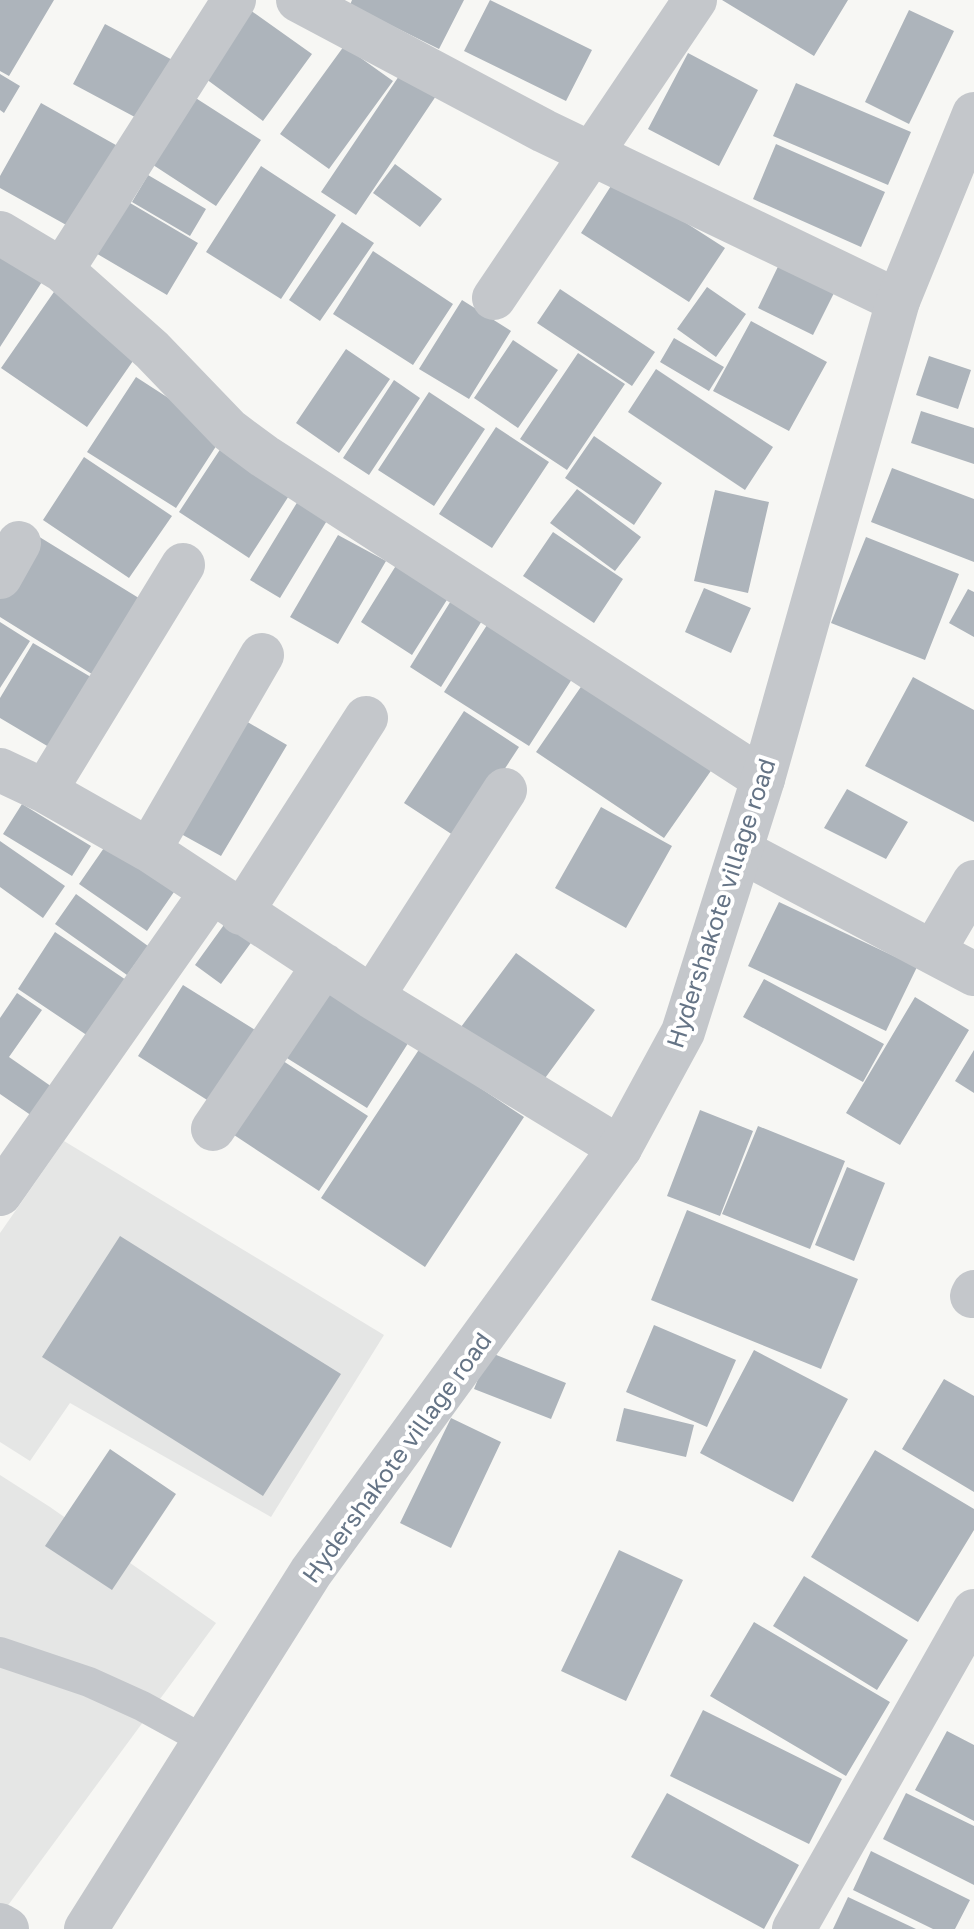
<svg xmlns="http://www.w3.org/2000/svg" width="974" height="1929" font-family="'Golos Text',sans-serif">
  <style>
    .built { fill: #e5e6e5 }
    .building { fill: #adb4bb }
    .lines { fill: none; stroke-linecap: round; stroke-linejoin: round }
    .service { stroke: #c4c7cb; stroke-width: 30 }
    .minor { stroke: #c4c7cb; stroke-width: 44 }
    .tertiary { stroke: #c4c7cb; stroke-width: 44 }
    .labels { text-anchor: middle; dominant-baseline: central; stroke-width: 8; stroke-linejoin: round; paint-order: stroke }
    .street-label { font-size: 24px; fill: #657486; stroke: #fff }
  </style>
  <rect width="100%" height="100%" fill="#f7f7f4"/>
  <path class="built" d="M 64,1141 L 384,1335 L 271,1517 L 70,1403 L 30,1461 L 0,1442 L 0,1233 Z
    M 0,1475 L 50,1507 L 216,1623 L 6,1908 L 0,1905 Z"/>
  <path class="building" d="M 0,0 L 54,0 L 9,76 L 0,71 Z
    M 352,0 L 464,0 L 439,49 L 350,5 Z
    M 490,0 L 592,50 L 566,101 L 464,51 Z
    M 722,0 L 848,0 L 814,56 Z
    M 250,10 L 312,54 L 263,121 L 202,76 Z
    M 909,10 L 954,31 L 909,124 L 865,102 Z
    M 105,24 L 178,63 L 146,123 L 73,84 Z
    M 344,46 L 393,81 L 329,169 L 280,134 Z
    M 688,53 L 758,90 L 719,166 L 648,129 Z
    M 401,73 L 436,96 L 356,215 L 321,192 Z
    M 0,74 L 20,86 L 4,113 L 0,110 Z
    M 796,83 L 911,132 L 888,185 L 773,136 Z
    M 191,95 L 261,140 L 216,206 L 147,161 Z
    M 41,103 L 123,149 L 77,231 L 0,188 L 0,176 Z
    M 776,144 L 885,192 L 861,247 L 753,199 Z
    M 395,164 L 442,199 L 420,227 L 373,193 Z
    M 261,166 L 336,215 L 281,299 L 206,252 Z
    M 148,175 L 206,209 L 190,236 L 132,202 Z
    M 616,178 L 725,248 L 689,302 L 581,233 Z
    M 125,200 L 198,243 L 167,295 L 94,252 Z
    M 342,222 L 374,243 L 320,321 L 289,300 Z
    M 0,244 L 47,274 L 0,347 Z
    M 373,251 L 453,304 L 413,365 L 333,314 Z
    M 785,252 L 841,279 L 813,335 L 758,308 Z
    M 707,287 L 746,314 L 716,357 L 677,329 Z
    M 56,289 L 142,348 L 87,427 L 1,368 Z
    M 560,289 L 655,352 L 632,386 L 537,323 Z
    M 462,300 L 511,331 L 469,399 L 419,369 Z
    M 751,321 L 827,362 L 789,431 L 713,391 Z
    M 674,338 L 724,367 L 709,391 L 660,362 Z
    M 513,340 L 558,370 L 518,428 L 474,398 Z
    M 346,349 L 390,379 L 339,453 L 296,423 Z
    M 578,353 L 625,384 L 567,470 L 520,439 Z
    M 929,356 L 971,370 L 958,409 L 916,395 Z
    M 656,369 L 773,447 L 745,490 L 628,412 Z
    M 136,377 L 224,434 L 176,508 L 87,452 Z
    M 394,380 L 420,398 L 369,475 L 343,458 Z
    M 429,392 L 485,429 L 434,506 L 378,470 Z
    M 921,411 L 974,428 L 974,464 L 911,443 Z
    M 496,427 L 549,462 L 492,548 L 439,514 Z
    M 594,436 L 662,483 L 634,525 L 565,478 Z
    M 223,445 L 292,491 L 249,558 L 179,512 Z
    M 84,457 L 172,516 L 129,578 L 43,520 Z
    M 892,468 L 974,499 L 974,562 L 871,522 Z
    M 577,489 L 641,537 L 615,571 L 550,523 Z
    M 715,490 L 769,502 L 748,593 L 694,581 Z
    M 301,496 L 331,514 L 280,598 L 250,580 Z
    M 553,532 L 623,579 L 594,623 L 523,576 Z
    M 33,533 L 142,600 L 95,676 L 0,617 L 0,586 Z
    M 338,535 L 386,561 L 338,644 L 290,617 Z
    M 866,537 L 959,574 L 925,660 L 831,623 Z
    M 405,551 L 457,584 L 412,655 L 361,622 Z
    M 704,588 L 751,608 L 731,653 L 685,632 Z
    M 968,589 L 974,592 L 974,637 L 949,623 Z
    M 457,591 L 488,611 L 441,687 L 410,667 Z
    M 496,611 L 581,665 L 529,746 L 444,692 Z
    M 0,622 L 30,641 L 0,688 Z
    M 33,643 L 96,680 L 54,750 L 0,718 L 0,698 Z
    M 913,677 L 974,710 L 974,822 L 865,766 Z
    M 587,678 L 715,765 L 664,838 L 536,752 Z
    M 464,711 L 519,747 L 459,839 L 404,803 Z
    M 239,717 L 287,745 L 221,856 L 172,829 Z
    M 847,789 L 908,822 L 886,859 L 824,828 Z
    M 22,804 L 91,846 L 72,876 L 3,834 Z
    M 601,807 L 672,846 L 626,928 L 555,888 Z
    M 0,841 L 65,886 L 43,918 L 0,887 Z
    M 106,845 L 174,892 L 147,931 L 79,884 Z
    M 76,894 L 148,946 L 127,975 L 55,924 Z
    M 779,902 L 917,967 L 886,1031 L 748,966 Z
    M 226,922 L 253,940 L 221,984 L 195,965 Z
    M 55,932 L 132,984 L 94,1040 L 18,989 Z
    M 516,953 L 595,1010 L 540,1085 L 461,1027 Z
    M 764,979 L 884,1044 L 863,1082 L 743,1017 Z
    M 326,984 L 412,1037 L 367,1108 L 282,1055 Z
    M 183,985 L 260,1033 L 215,1105 L 138,1056 Z
    M 17,993 L 42,1010 L 9,1057 L 55,1089 L 35,1118 L 0,1094 L 0,1018 Z
    M 915,997 L 969,1030 L 900,1145 L 846,1113 Z
    M 420,1048 L 524,1117 L 425,1267 L 321,1198 Z
    M 974,1050 L 974,1093 L 955,1081 Z
    M 280,1059 L 368,1116 L 319,1191 L 231,1133 Z
    M 700,1110 L 753,1131 L 720,1216 L 667,1196 Z
    M 758,1126 L 845,1161 L 810,1249 L 722,1214 Z
    M 847,1167 L 885,1183 L 854,1261 L 815,1245 Z
    M 687,1210 L 858,1279 L 821,1369 L 651,1300 Z
    M 120,1236 L 341,1374 L 263,1496 L 42,1357 Z
    M 654,1325 L 736,1360 L 707,1427 L 626,1392 Z
    M 754,1350 L 848,1399 L 793,1502 L 700,1453 Z
    M 489,1352 L 566,1383 L 551,1419 L 474,1389 Z
    M 944,1379 L 974,1396 L 974,1492 L 902,1449 Z
    M 624,1408 L 694,1425 L 686,1457 L 616,1441 Z
    M 451,1418 L 501,1442 L 451,1548 L 400,1523 Z
    M 110,1449 L 176,1494 L 112,1590 L 45,1546 Z
    M 875,1450 L 974,1509 L 974,1530 L 918,1622 L 811,1557 Z
    M 619,1550 L 683,1580 L 626,1701 L 561,1671 Z
    M 804,1576 L 908,1640 L 877,1690 L 773,1626 Z
    M 754,1622 L 890,1702 L 846,1776 L 710,1696 Z
    M 703,1710 L 842,1779 L 809,1844 L 670,1776 Z
    M 947,1731 L 974,1745 L 974,1821 L 915,1790 Z
    M 667,1793 L 799,1865 L 764,1929 L 631,1857 Z
    M 906,1793 L 974,1826 L 974,1885 L 883,1839 Z
    M 871,1851 L 970,1900 L 955,1929 L 933,1929 L 853,1890 Z
    M 848,1897 L 916,1929 L 833,1929 Z"/>
  <g class="lines">
    <path class="service" d="M 0,1652 L 89,1682 L 142,1706 L 204,1740"/>
    <path class="minor" d="M 234,0 L 62,270 L 152,350 L 229,430 L 264,456 L 763,779
      M 298,0 L 544,131 L 898,301
      M 0,233 L 62,270
      M 494,298 L 695,0
      M 0,577 L 19,543
      M 0,770 L 45,791 L 149,850 L 372,997 L 620,1148
      M 45,791 L 183,565
      M 149,850 L 262,655
      M 741,851 L 974,974
      M 241,913 L 366,718
      M 933,952 L 974,882
      M 372,997 L 505,790
      M 213,1129 L 324,965
      M 0,1194 L 211,893
      M 972,1296 L 974,1292
      M 0,1925 L 7,1929
      M 794,1929 L 974,1611"/>
    <path class="tertiary" d="M 86,1929 L 311,1572 L 620,1148 L 683,1032 L 763,779 L 898,301 L 974,114"/>
  </g>
  <g class="labels">
    <g class="street-label">
      <text transform="translate(720 903) rotate(-72)">Hydershakote village road</text>
      <text transform="translate(396 1457) rotate(-54)">Hydershakote village road</text>
    </g>
  </g>
</svg>
